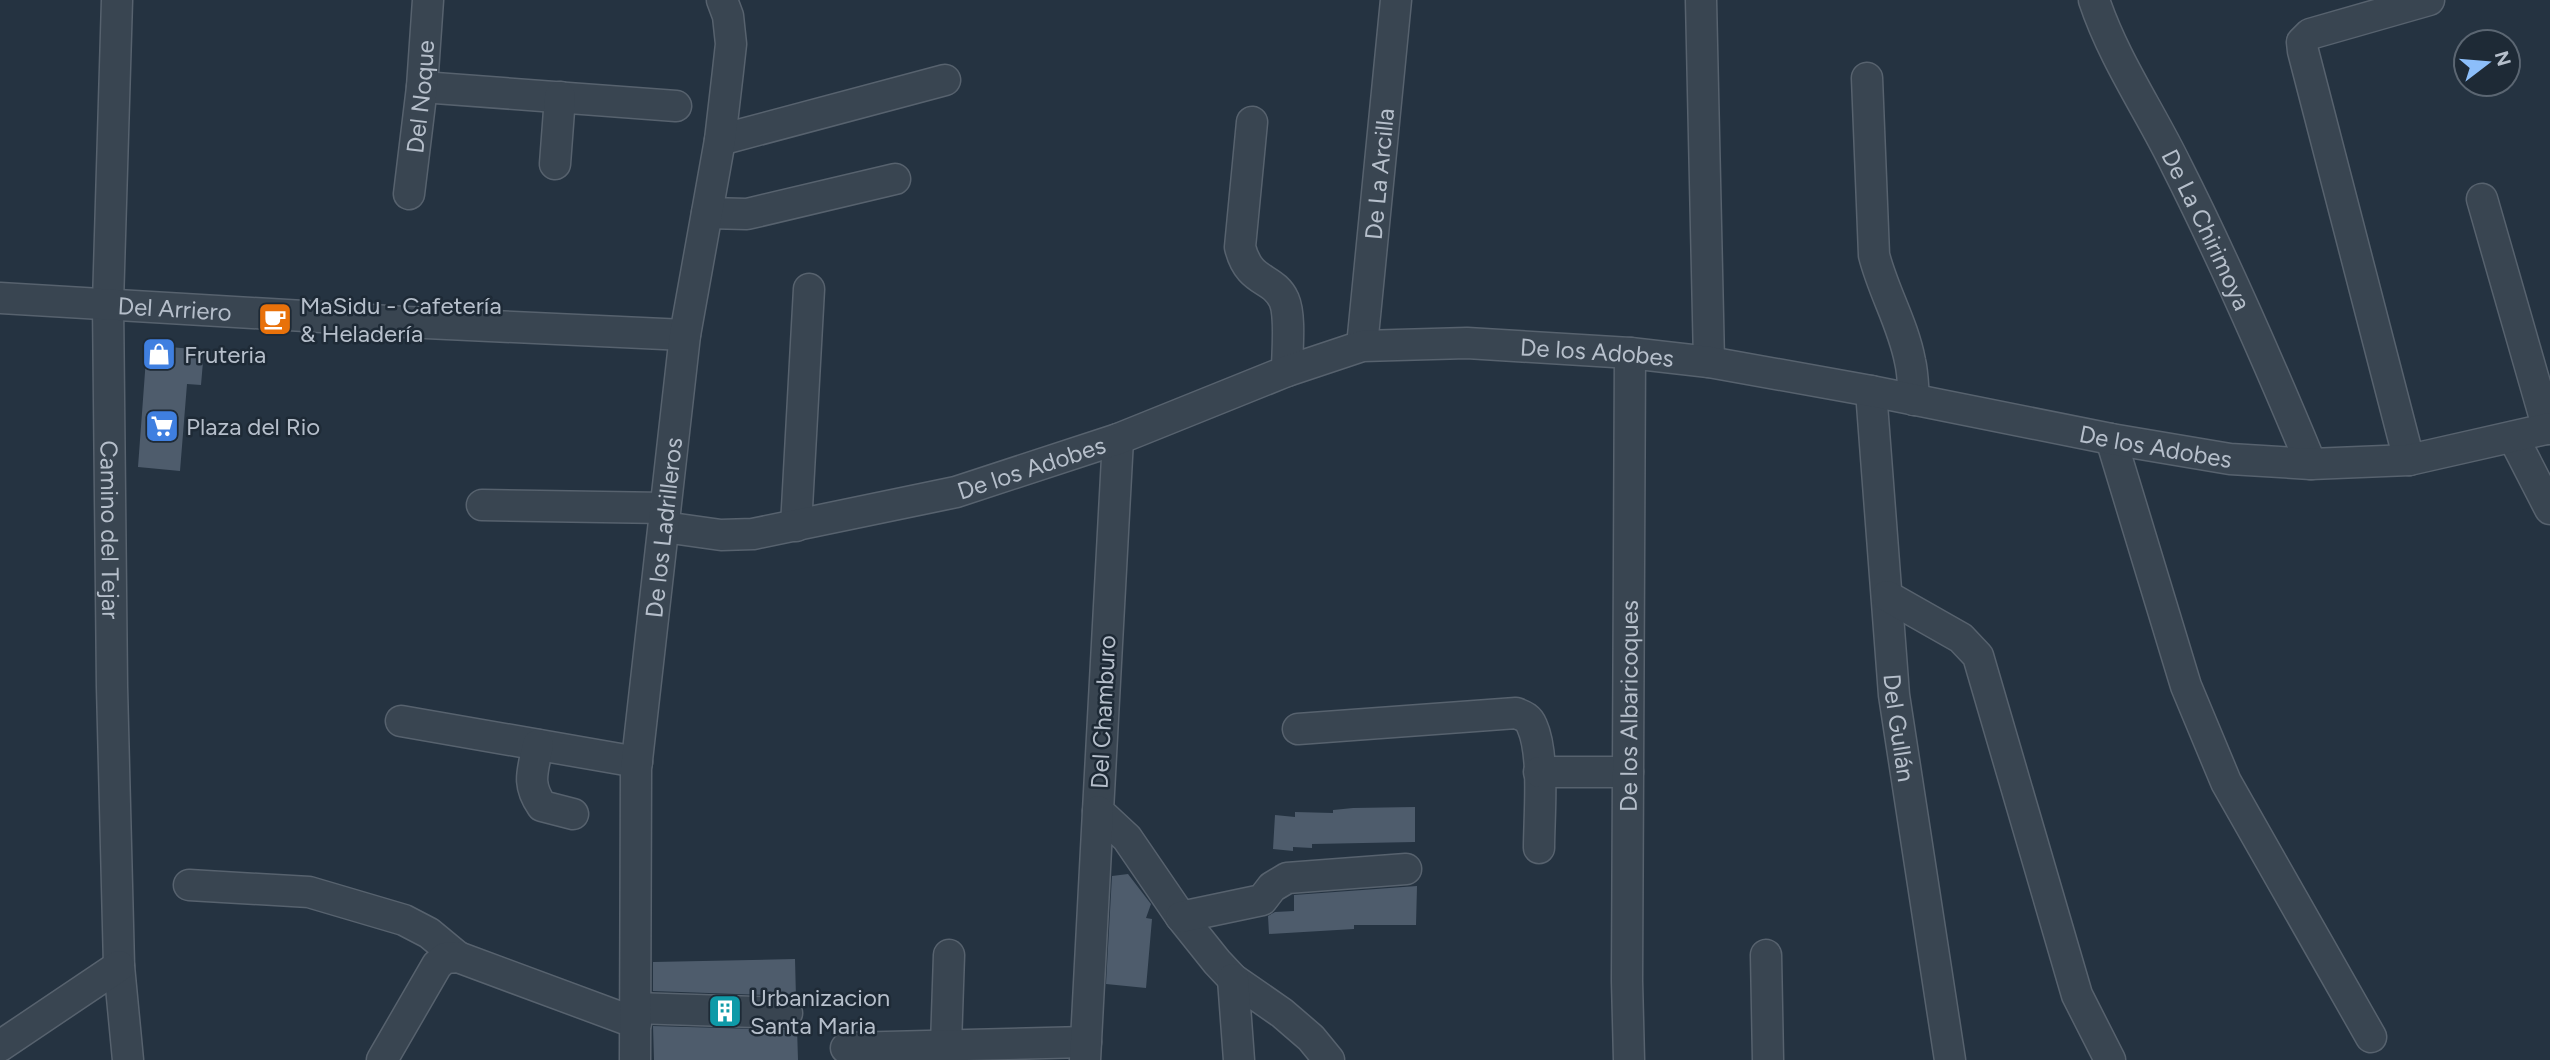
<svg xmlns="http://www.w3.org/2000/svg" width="2550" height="1060" font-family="Figtree,sans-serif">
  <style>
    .building { fill: #4e5c6c }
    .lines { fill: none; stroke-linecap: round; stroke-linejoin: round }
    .minor-casing { stroke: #57626e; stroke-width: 33 }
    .minor { stroke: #394551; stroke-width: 30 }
    .labels { text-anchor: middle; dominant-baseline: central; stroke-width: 5; stroke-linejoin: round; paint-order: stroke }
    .street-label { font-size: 24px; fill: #b6bfcb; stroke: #1e2a36 }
    .poi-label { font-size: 24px; fill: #b6bfcb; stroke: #1e2a36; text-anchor: start }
  </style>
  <rect width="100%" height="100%" fill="#253341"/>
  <path class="building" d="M 147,345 L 204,350 L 201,385 L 187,384 L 180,471 L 138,467 Z
    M 1415,807 L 1415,842 L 1312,844 L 1312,848 L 1293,847 L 1293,851 L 1273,849 L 1275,815 L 1295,817 L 1295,812 L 1333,813 L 1333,810 L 1353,808 Z
    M 1128,874 L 1151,904 L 1146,918 L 1152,919 L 1146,988 L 1106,984 L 1112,876 Z
    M 1417,886 L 1416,925 L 1354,925 L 1354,929 L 1269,934 L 1268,916 L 1275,912 L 1294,911 L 1294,895 Z
    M 795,959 L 796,998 L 788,996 L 653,991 L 653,962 Z
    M 653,1026 L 786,1030 L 797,1027 L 798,1060 L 654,1060 Z"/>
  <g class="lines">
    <g class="minor-casing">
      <g id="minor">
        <path id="s1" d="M 117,0 L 108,303 L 112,687 L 119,966 L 128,1060"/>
        <path d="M 1701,0 L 1709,362"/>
        <path id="s2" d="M 2094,0 C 2114,60 2150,111 2177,167 C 2226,264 2269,363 2311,464"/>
        <path d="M 1867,78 L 1874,255 C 1883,291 1903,324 1910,361 C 1913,373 1913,387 1914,400"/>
        <path d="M 422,87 L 676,106"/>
        <path d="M 1252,122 L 1240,247 C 1249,284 1273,276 1284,300 C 1291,316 1287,352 1287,371"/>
        <path d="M 720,140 L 945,80"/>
        <path d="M 555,164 L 560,97"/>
        <path id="s3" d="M 409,194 L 422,87 L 428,0"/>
        <path d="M 2482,199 L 2548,429"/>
        <path d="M 707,213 L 747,214 L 895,179"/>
        <path id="s4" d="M 0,298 L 405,322 L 685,335"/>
        <path id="s5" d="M 1362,346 L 1396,0"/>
        <path id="s6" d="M 1871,391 L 1894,695 L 1950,1060"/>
        <path d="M 2513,437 L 2550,509"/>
        <path d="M 1118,439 L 1098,811 L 1127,838 L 1181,917 L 1217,962 L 1233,979 L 1282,1013 L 1311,1038 L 1329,1060"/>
        <path d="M 2111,439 L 2186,686 L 2226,782 L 2371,1037"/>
        <path d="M 2409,460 L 2303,51 L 2302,42 L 2310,34 L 2429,0"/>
        <path d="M 482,505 L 665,508"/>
        <path d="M 796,526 L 809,289"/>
        <path id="s7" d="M 664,527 L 721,535 L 753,534 L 956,492 L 1118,439 L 1287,371 L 1362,346 L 1467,343 L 1630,353 L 1709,362 L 1871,391 L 2111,439 L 2230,459 L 2311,464 L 2409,460 L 2550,428"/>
        <path d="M 1887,596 L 1961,638 L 1978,656 L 2077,995 L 2110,1060"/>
        <path d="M 401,721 L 637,762"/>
        <path d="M 1298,729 L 1516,713 C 1524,716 1529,718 1532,726 C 1545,755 1539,816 1539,848"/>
        <path d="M 538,745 C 533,771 526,783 542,806 L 573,814"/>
        <path d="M 1539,772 L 1628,772"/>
        <path d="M 189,885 L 309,892 L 404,920 L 429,933 L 458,957"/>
        <path d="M 1181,917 L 1262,900 L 1272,887 L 1287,878 L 1406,869"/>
        <path d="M 1766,955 L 1768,1060"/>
        <path d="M 1233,979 L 1239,1060"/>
        <path d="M 635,1008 L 787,1013"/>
        <path d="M 946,1045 L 949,955"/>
        <path d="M 0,1046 L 119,966"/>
        <path d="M 846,1048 L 1086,1042"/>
        <path d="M 382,1060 L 437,965 L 445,958 L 458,957 L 636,1023"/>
        <path id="s8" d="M 635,1060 L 636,769 L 685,335 L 720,140 L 728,71 L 731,44 L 728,16 L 722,0"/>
        <path d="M 1085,1060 L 1098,811"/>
        <path id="s9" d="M 1629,1060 L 1627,981 L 1630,353"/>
      </g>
    </g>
    <use href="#minor" class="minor"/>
  </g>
  <defs>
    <g id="cafe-square" transform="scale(1.75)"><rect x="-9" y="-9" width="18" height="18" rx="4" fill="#e8710a" stroke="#1e2a36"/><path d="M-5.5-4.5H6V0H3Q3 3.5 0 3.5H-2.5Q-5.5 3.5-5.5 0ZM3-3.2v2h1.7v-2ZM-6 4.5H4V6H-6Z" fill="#fff"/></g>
    <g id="shop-square" transform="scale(1.75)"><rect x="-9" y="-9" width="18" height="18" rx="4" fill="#3f7fe0" stroke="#1e2a36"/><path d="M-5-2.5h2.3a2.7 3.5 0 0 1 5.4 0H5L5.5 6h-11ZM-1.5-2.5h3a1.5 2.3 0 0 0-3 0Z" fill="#fff"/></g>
    <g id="supermarket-square" transform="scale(1.75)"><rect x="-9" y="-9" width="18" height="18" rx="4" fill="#3f7fe0" stroke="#1e2a36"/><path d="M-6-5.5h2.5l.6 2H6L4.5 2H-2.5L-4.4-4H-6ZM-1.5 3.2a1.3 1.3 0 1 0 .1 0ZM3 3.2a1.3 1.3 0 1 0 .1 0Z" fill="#fff"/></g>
    <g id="building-square" transform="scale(1.75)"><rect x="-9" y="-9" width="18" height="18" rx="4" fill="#0f9aa8" stroke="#1e2a36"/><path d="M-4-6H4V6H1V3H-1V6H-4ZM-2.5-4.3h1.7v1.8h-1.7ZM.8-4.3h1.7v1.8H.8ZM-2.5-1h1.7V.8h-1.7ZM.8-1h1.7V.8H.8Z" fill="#fff"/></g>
  </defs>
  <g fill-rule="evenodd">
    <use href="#cafe-square" x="275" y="319"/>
    <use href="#shop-square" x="159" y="354"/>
    <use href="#supermarket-square" x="162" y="426"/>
    <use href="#building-square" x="725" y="1011"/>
  </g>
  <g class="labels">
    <g class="street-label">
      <text stroke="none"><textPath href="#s3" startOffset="98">Del Noque</textPath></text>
      <text stroke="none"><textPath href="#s5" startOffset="173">De La Arcilla</textPath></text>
      <text stroke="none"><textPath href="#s2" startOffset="256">De La Chirimoya</textPath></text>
      <text stroke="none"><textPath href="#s4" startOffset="175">Del Arriero</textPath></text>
      <text stroke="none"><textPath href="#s7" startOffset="964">De los Adobes</textPath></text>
      <text stroke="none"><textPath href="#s7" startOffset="1531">De los Adobes</textPath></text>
      <text stroke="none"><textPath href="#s7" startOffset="376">De los Adobes</textPath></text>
      <text stroke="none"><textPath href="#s8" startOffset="534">De los Ladrilleros</textPath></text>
      <text stroke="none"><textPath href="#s1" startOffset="530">Camino del Tejar</textPath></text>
      <text stroke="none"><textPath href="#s9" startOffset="354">De los Albaricoques</textPath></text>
      <text transform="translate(1103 712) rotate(-87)">Del Chamburo</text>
      <text stroke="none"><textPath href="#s6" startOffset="338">Del Gullán</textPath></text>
    </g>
    <g class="poi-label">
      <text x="300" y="305">MaSidu - Cafetería<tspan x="300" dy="28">&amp; Heladería</tspan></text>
      <text x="184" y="354">Fruteria</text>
      <text x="186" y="426">Plaza del Rio</text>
      <text x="750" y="997">Urbanizacion<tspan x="750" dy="28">Santa Maria</tspan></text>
    </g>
  </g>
  <g transform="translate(2487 63) rotate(74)"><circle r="33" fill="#1e2a36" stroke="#5b6672" stroke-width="2"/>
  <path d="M0-5L12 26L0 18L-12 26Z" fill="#8cbefa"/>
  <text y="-10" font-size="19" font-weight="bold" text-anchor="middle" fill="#b6bfcb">N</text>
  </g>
</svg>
